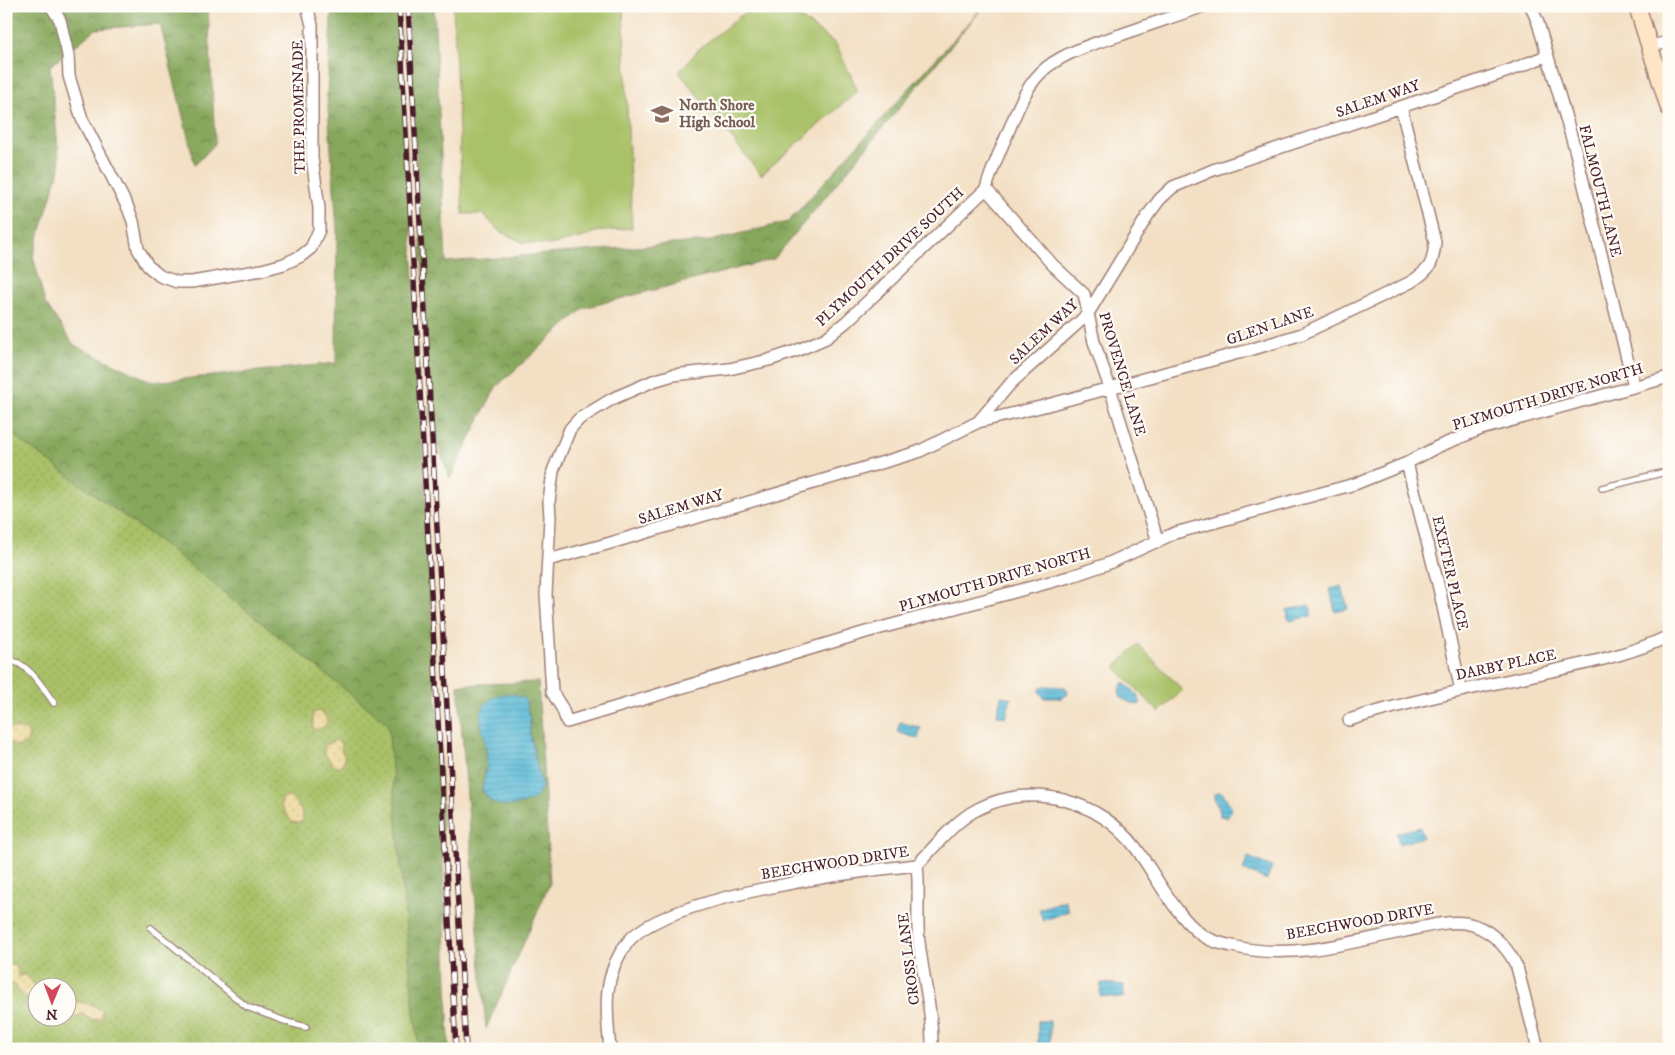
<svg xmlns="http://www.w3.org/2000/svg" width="1675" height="1055" font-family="'IM FELL DW Pica',serif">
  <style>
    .grass { fill: url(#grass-dots); stroke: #7a7049; fill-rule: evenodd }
    .forest { fill: url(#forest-crowns); stroke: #686344; fill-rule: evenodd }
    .sand { fill: url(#sand-dots); stroke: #9c7c64 }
    .pitch { fill: #a9c167; stroke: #7a7049 }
    .water { fill: url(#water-rules); stroke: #526c81 }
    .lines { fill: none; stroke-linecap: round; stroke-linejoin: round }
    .lane-casing { stroke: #9e7f77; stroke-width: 8 }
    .street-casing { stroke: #9e7f77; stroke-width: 14 }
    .secondary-casing { stroke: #9e7f77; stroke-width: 19 }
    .lane { stroke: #fff; stroke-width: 5.5 }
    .street { stroke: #fff; stroke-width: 11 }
    .secondary { stroke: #fde5c5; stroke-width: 16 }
    .rail-casing { stroke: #4a1f2b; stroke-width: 5.5 }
    .rail { stroke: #fdfcf7; stroke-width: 4; stroke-dasharray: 11; stroke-linecap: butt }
    .labels { text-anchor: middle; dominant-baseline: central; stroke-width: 4.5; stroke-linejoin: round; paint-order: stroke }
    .street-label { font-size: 15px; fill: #4a1f2b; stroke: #fdfcf7 }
    .education-label { font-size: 15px; font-weight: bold; fill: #785e54; stroke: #fdfcf7; text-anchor: start }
  </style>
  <defs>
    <pattern id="grass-dots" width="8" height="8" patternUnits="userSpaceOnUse" patternTransform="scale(1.25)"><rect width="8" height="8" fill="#a9c167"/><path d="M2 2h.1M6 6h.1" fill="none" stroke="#93a55a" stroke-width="1.8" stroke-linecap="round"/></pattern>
    <pattern id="forest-crowns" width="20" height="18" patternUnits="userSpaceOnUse" patternTransform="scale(1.25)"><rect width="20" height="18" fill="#86a75c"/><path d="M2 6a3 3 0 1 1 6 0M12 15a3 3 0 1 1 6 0" fill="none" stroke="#70874c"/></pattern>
    <pattern id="sand-dots" width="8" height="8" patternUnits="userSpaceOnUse" patternTransform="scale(1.25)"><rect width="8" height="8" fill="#eeda9e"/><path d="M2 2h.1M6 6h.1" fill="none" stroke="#cebb88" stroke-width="1.8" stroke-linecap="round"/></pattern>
    <pattern id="water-rules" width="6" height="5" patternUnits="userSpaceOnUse" patternTransform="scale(1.25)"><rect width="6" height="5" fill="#59bad7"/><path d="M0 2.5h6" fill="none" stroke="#4c97af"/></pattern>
  </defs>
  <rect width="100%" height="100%" fill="#fdfcf7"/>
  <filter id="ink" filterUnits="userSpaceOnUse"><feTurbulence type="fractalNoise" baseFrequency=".02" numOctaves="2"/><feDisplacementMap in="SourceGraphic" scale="10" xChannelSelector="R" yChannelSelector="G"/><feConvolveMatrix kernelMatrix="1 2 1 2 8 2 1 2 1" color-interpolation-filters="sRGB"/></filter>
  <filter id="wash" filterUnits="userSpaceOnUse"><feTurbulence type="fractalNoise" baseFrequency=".0096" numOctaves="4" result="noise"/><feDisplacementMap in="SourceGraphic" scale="20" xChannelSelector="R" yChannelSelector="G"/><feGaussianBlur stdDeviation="1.12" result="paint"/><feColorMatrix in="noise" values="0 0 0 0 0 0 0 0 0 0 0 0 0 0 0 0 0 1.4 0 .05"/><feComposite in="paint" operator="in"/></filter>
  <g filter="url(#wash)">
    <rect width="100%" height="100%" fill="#f3dfc3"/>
    <path class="grass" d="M 6,401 L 419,718 L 439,1049 L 6,1049 ZM 38,988 L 68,988 L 68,1018 L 38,1018 Z"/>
    <path class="forest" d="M 6,6 L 208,6 L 215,144 L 195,165 L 160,24 L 96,29 L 50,66 L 60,167 L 33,256 L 45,303 L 74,345 L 153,382 L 336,363 L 337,229 L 327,95 L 331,19 L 334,6 L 399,6 L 440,764 L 449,1049 L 419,1049 L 413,1003 L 388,724 L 175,553 L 6,430 Z
      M 408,6 L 434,6 L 446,262 L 710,241 L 788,222 L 984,6 L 774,259 L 584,308 L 496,387 L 450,478 L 431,427 Z
      M 538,682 L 550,883 L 486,1029 L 458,685 ZM 530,718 L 530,734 L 482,788 L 487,765 L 486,749 Z"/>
    <path class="sand" d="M 319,711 L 326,717 L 327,723 L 322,728 L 317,730 L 313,728 L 313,713 Z
      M 11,728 L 26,730 L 29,735 L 27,742 C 19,749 13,746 6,739 L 6,729 Z
      M 336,740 L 342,744 L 341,751 L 344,754 L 344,762 L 339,766 L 333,765 L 324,752 L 325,745 Z
      M 287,796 C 295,798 303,811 303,820 L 299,823 L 292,822 L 281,806 L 282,799 Z
      M 11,965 L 17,967 L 18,976 L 25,975 C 38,986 38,990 37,1006 L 21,994 L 14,984 L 9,984 L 6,983 L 6,966 Z
      M 78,1002 C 85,1002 96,1006 102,1011 L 102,1017 L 98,1020 L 90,1019 L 83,1014 L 78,1016 L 73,1015 L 69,1009 L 71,1005 Z
      M 338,1041 L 348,1042 L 351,1049 L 332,1049 Z"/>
    <path class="pitch" d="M 453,6 L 623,6 L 632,228 L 595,232 L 581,238 L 549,245 L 522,242 L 499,231 L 483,214 L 463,214 Z
      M 753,6 L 784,6 L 836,44 L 858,91 L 761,175 L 679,72 L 701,47 Z
      M 1138,644 L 1183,690 L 1159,712 L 1115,667 Z"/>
    <path class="water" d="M 1342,586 L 1348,609 L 1335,612 L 1330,589 Z
      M 1309,605 L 1311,608 L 1311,616 L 1290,621 L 1288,618 L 1287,610 Z
      M 1123,683 L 1126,683 L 1127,686 C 1134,689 1139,697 1141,703 L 1139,705 C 1134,704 1123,701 1120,696 L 1119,691 Z
      M 1046,686 L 1065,687 L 1068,690 L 1067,695 L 1060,699 L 1059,698 L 1044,698 L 1039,691 L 1042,687 Z
      M 502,694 L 514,694 L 525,699 L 530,718 L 530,734 L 542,787 L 536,798 C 522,804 506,811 491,801 C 487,799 484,792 482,788 C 485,775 488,763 486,749 C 483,724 470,705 502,694 Z
      M 1001,696 L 1011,698 L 1006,717 L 997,715 Z
      M 900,722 L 921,728 L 918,739 L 897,732 Z
      M 1219,792 L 1223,793 L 1232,808 L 1227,817 L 1220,816 C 1221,808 1213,803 1214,795 Z
      M 1420,827 L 1423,837 L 1399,844 L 1396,833 Z
      M 1248,857 L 1272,867 L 1267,880 L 1243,870 Z
      M 1065,900 L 1069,911 L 1043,921 L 1039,909 Z
      M 1101,983 L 1124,985 L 1123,998 L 1100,996 Z
      M 1038,1021 L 1050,1021 L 1050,1049 L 1038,1049 Z"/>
  </g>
  <g filter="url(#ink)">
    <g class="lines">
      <g class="lane-casing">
        <path id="lane" d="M 1602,488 L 1669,471
          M 6,660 C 27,660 43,688 54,703
          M 151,928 L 247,1007 L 290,1023 L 306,1027"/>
      </g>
      <g class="street-casing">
        <path id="street" d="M 51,6 L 60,20 L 68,55 L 69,76 L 82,119 L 128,208 L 133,221 L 138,249 L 148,266 L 160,276 L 177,282 L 192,282 L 262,270 L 284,264 L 301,256 L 311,248 L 319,230 L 319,208 L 312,158 L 312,25 L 307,6
          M 1204,6 C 1176,16 1148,25 1120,35 C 1096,43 1068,51 1047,67 C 1022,87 1015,119 1002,146 C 996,161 990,174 986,189 L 846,322 L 826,338 L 796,351 L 769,360 L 729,369 L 673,375 L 653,381 L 612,399 L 579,419 L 570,429 L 553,471 L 549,502 L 550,517 L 546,594 L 552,692 L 562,708 L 567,722 L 866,632 L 1069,577 L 1107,564 L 1175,533 L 1355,484 L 1407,463 L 1437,447 L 1481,429 L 1669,377
          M 1531,6 L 1538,23 L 1575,149 L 1634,386
          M 1650,46 L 1669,42
          M 986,189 L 1052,264 L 1084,294 L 1094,342 L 1110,388 L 1158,542
          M 978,422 L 1044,406 L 1253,349 L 1302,334 L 1411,282 C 1431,269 1433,264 1435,242 L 1401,107
          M 1407,463 L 1439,588 L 1461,691
          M 548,560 L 607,544 L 918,452 L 978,422 L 1011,383 L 1087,315 L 1148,215 L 1160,199 L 1173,187 L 1213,170 L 1508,71 L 1546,56
          M 1349,720 C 1416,699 1484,686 1552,671 C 1591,662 1632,654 1669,636
          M 917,865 C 920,891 916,916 919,942 C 923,978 933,1013 932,1049
          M 610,1049 C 606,1009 602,977 627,943 C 661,897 857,871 917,865 C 935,847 954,821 978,809 C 1032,781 1100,800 1136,848 C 1155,874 1176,917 1202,935 C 1213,943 1228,945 1241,948 C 1295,959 1352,942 1405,931 C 1424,927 1445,921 1465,923 C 1489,927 1507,946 1517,967 L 1538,1049"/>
      </g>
      <g class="secondary-casing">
        <path id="secondary" d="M 1637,6 L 1669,108"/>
      </g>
      <use href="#lane" class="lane"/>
      <use href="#street" class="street"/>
      <use href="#secondary" class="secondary"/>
      <g class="rail-casing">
        <path id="rail" d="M 399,6 L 456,1049
          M 408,6 L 466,1049"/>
      </g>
      <use href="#rail" class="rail"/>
    </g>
  </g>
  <defs>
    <g id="school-bare" transform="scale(1.725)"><path d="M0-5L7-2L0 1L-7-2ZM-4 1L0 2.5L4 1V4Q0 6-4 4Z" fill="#8d6e63" stroke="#fdfcf7" stroke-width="2.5" paint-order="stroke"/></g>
  </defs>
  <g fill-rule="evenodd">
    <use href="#school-bare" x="662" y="114"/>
  </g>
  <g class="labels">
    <g class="street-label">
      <text transform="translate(1378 99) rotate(-19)">SALEM WAY</text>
      <text transform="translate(299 107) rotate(-91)">THE PROMENADE</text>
      <text transform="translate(1600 191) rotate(76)">FALMOUTH LANE</text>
      <text transform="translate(890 257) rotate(-43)">PLYMOUTH DRIVE SOUTH</text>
      <text transform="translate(1270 326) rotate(-19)">GLEN LANE</text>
      <text transform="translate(1044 332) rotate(-43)">SALEM WAY</text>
      <text transform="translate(1122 374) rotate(73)">PROVENCE LANE</text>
      <text transform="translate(1548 397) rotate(-17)">PLYMOUTH DRIVE NORTH</text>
      <text transform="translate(681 507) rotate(-17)">SALEM WAY</text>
      <text transform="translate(1450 573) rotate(77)">EXETER PLACE</text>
      <text transform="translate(995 580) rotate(-16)">PLYMOUTH DRIVE NORTH</text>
      <text transform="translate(1506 665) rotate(-12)">DARBY PLACE</text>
      <text transform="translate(835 863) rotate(-9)">BEECHWOOD DRIVE</text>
      <text transform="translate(1360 922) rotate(-10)">BEECHWOOD DRIVE</text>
      <text transform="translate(909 959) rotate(-97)">CROSS LANE</text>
    </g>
    <g class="education-label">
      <text x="679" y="105">North Shore<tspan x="679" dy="17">High School</tspan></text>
    </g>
  </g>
  <rect width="1675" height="1055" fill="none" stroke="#fdfcf7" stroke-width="25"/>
  <g transform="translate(52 1002) rotate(181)"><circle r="24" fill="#fdfcf7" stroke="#b5a4a5"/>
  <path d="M0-4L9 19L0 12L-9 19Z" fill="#d1495b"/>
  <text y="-8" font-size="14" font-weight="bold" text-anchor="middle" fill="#4a1f2b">N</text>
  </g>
</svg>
